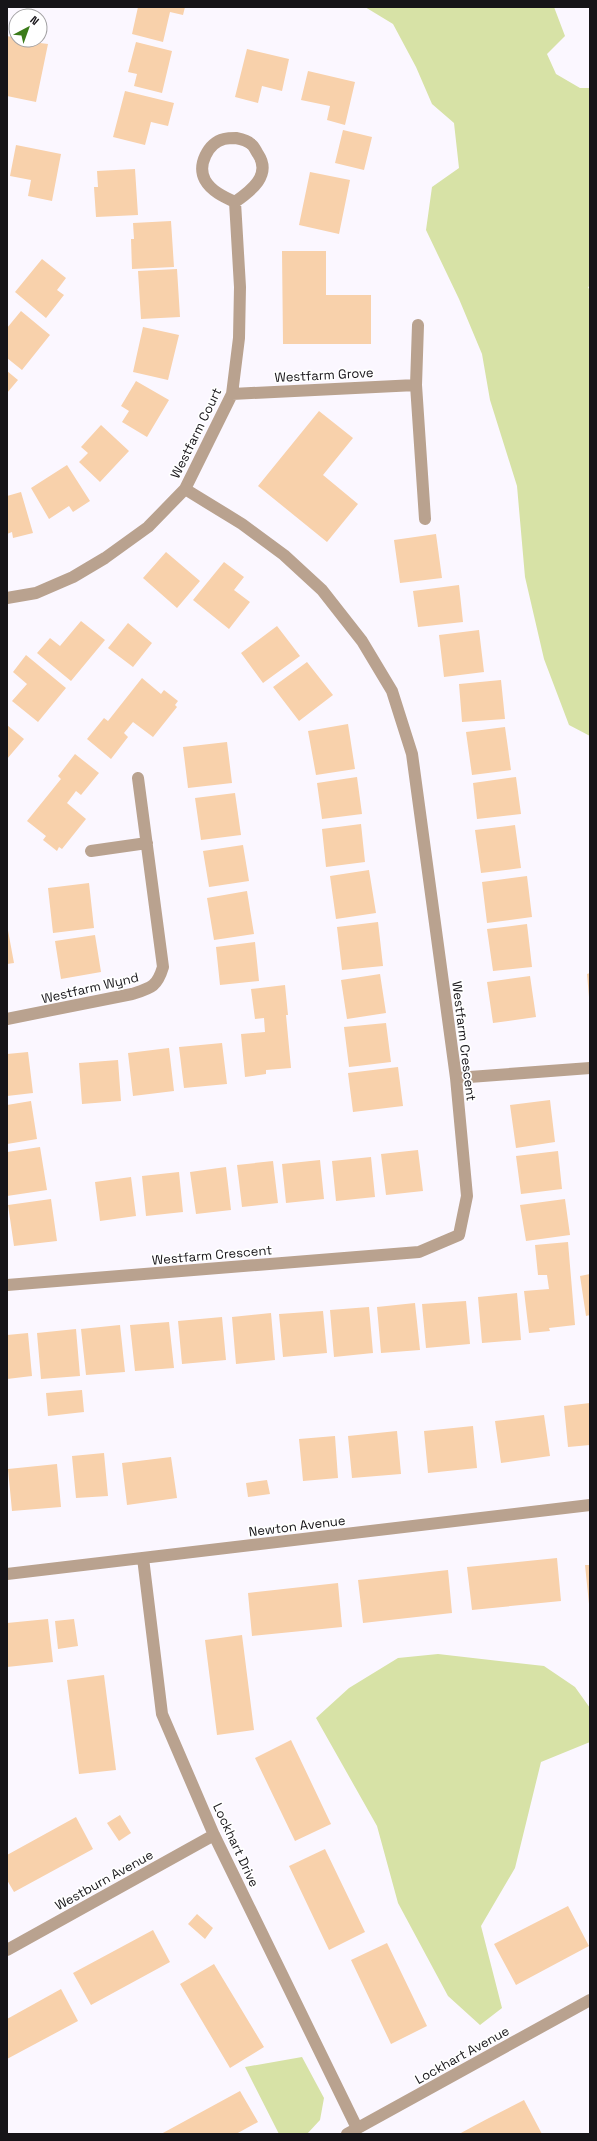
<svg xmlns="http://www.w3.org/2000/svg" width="597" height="2141" font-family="'Space Grotesk',sans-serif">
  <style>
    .green { fill: #d7e2a6 }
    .building { fill: #f8d1ab }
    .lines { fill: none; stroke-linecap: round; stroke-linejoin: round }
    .minor { stroke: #b9a28f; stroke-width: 12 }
    .labels { text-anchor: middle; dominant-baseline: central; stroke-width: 3.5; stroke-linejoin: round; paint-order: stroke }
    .street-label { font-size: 13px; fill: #161418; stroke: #fff }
  </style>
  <rect width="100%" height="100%" fill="#fbf7ff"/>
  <path class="green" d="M 365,7 L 554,7 L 565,36 L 547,54 L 556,74 L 580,88 L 590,88 L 590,286 L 588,287 L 590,291 L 590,736 L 569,725 L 544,659 L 525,577 L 517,486 L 490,400 L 482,354 L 459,299 L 426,230 L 432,187 L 459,168 L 454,123 L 432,104 L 416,67 L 393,24 Z
    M 438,1654 L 544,1666 L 575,1687 L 590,1708 L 590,1742 L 541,1762 L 515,1868 L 481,1926 L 502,2008 L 480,2025 L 448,1996 L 398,1903 L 377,1826 L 316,1718 L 349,1688 L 398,1658 Z
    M 302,2057 L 324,2098 L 320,2120 L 307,2134 L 279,2134 L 245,2067 Z"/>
  <path class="building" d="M 138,7 L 185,7 L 183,15 L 170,12 L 163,42 L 132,34 Z
    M 7,36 L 16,38 L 16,40 L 48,44 L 36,102 L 7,96 Z
    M 136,42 L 172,51 L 162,93 L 134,86 L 137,74 L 128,72 Z
    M 247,49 L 289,59 L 282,91 L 262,86 L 258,103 L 235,97 Z
    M 308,71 L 355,82 L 345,125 L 327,120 L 330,106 L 301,100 Z
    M 125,91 L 174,103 L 168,126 L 151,122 L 145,145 L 113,137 Z
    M 343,130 L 372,137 L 364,170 L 335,163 Z
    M 16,145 L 61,154 L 52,201 L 28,196 L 31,180 L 10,176 Z
    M 135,169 L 138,215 L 96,217 L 94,187 L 98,187 L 97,171 Z
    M 310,172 L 350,180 L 339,234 L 299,225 Z
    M 171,221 L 174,267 L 132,269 L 131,239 L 134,239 L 133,223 Z
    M 282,251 L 326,251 L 326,295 L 371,295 L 371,344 L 283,344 Z
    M 42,259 L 66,278 L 57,290 L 64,295 L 46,318 L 15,292 Z
    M 177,269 L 180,317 L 141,319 L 138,271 Z
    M 21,311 L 50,335 L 22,370 L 7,358 L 7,328 Z
    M 143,327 L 179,335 L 168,380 L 133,372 Z
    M 7,371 L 18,380 L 7,393 Z
    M 136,381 L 169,400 L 147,437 L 122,422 L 129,411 L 121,406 Z
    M 319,411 L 353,438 L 323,475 L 358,504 L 327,542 L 258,486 Z
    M 101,425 L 129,451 L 100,482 L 79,462 L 88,453 L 81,447 Z
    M 67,465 L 90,501 L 73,512 L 69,506 L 49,519 L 31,488 Z
    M 21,492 L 33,533 L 13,538 L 12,532 L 7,534 L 7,496 Z
    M 436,534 L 442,578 L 400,583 L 394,540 Z
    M 166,552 L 200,581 L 177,608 L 143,578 Z
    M 224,562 L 244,577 L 234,590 L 250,602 L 229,629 L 193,600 Z
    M 459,585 L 463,622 L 418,627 L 413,591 Z
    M 81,621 L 105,640 L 71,681 L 37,653 L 50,638 L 60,646 Z
    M 128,623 L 152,643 L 133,667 L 108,648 Z
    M 277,626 L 300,656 L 263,683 L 241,653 Z
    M 479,630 L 484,672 L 444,677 L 439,635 Z
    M 26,655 L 66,688 L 38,722 L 12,701 L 27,684 L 13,672 Z
    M 307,662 L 333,695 L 299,721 L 273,687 Z
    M 142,678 L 161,694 L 164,690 L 178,701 L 175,705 L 177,707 L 153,737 L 133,722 L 124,733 L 128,737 L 111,759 L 87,739 L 104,718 L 108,721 Z
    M 501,680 L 505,719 L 462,722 L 459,684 Z
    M 348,724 L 355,769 L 316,775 L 308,731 Z
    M 7,725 L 24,739 L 7,759 Z
    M 505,727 L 511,770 L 472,775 L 466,732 Z
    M 227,742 L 232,783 L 188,788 L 183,747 Z
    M 75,754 L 99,773 L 81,795 L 76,791 L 67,803 L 86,819 L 62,849 L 59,847 L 57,851 L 43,840 L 46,836 L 27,821 L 61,779 L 58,776 Z
    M 357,777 L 362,814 L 322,819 L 317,783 Z
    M 516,777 L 521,814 L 477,819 L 473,783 Z
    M 235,793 L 241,835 L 201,840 L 195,798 Z
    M 361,824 L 365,862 L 326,867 L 322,829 Z
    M 515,825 L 521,868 L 481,873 L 475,830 Z
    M 243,845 L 249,881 L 209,887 L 203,851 Z
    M 369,870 L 376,913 L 336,919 L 330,876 Z
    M 527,876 L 532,917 L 487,923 L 482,882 Z
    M 89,883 L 94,928 L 53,933 L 48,888 Z
    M 247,891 L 254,934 L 214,940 L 207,898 Z
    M 378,922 L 383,966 L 342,970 L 337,927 Z
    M 527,924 L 532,967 L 493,971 L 487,929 Z
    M 7,925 L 14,963 L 7,964 Z
    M 95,935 L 101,972 L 61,979 L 55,941 Z
    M 255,942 L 259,981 L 220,985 L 216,947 Z
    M 590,973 L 590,997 L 589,997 L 587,974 Z
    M 380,974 L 386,1013 L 347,1019 L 341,980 Z
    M 530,976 L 536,1017 L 493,1023 L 487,982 Z
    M 285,985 L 288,1015 L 286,1015 L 291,1068 L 266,1070 L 266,1074 L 245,1077 L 241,1034 L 265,1032 L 264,1018 L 255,1019 L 251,989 Z
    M 386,1023 L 391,1062 L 349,1067 L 344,1027 Z
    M 222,1043 L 227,1084 L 184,1088 L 179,1047 Z
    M 169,1048 L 174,1091 L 133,1096 L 128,1053 Z
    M 28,1052 L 33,1093 L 7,1096 L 7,1054 Z
    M 118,1060 L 121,1101 L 82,1104 L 79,1063 Z
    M 398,1067 L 403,1106 L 353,1112 L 348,1073 Z
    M 550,1100 L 555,1142 L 516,1148 L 510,1105 Z
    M 31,1101 L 37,1139 L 7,1144 L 7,1105 Z
    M 40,1147 L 47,1190 L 7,1196 L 7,1152 Z
    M 418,1150 L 423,1191 L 386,1195 L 381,1154 Z
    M 558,1151 L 562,1189 L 521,1194 L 516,1156 Z
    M 371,1157 L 375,1197 L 336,1201 L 332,1161 Z
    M 320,1160 L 324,1199 L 286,1203 L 282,1164 Z
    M 273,1161 L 278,1203 L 242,1207 L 237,1165 Z
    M 226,1167 L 231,1210 L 196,1214 L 190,1172 Z
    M 179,1172 L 183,1212 L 146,1216 L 142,1176 Z
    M 131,1177 L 136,1216 L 100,1221 L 95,1182 Z
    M 51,1199 L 57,1241 L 14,1246 L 8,1205 Z
    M 565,1199 L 570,1235 L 526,1241 L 520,1205 Z
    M 568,1242 L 575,1325 L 549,1328 L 550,1331 L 529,1333 L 524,1291 L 549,1289 L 547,1275 L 538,1275 L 535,1245 Z
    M 590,1274 L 590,1315 L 586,1316 L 580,1276 Z
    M 517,1293 L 521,1340 L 482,1343 L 478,1297 Z
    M 466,1301 L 470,1344 L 426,1348 L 422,1304 Z
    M 415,1303 L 420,1350 L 381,1353 L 377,1307 Z
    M 369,1307 L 373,1353 L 334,1357 L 330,1310 Z
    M 323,1311 L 327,1353 L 283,1357 L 279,1314 Z
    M 271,1313 L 275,1360 L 236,1364 L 232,1317 Z
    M 222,1317 L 226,1360 L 182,1364 L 178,1321 Z
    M 169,1322 L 174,1368 L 135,1371 L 130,1325 Z
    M 120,1325 L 125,1372 L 86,1375 L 81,1329 Z
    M 76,1329 L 80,1376 L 41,1379 L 37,1333 Z
    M 28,1333 L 32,1376 L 7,1379 L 7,1335 Z
    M 82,1390 L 84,1412 L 48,1416 L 46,1393 Z
    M 590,1403 L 590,1445 L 568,1447 L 564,1406 Z
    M 544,1415 L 550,1456 L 501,1463 L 495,1421 Z
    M 473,1426 L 477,1468 L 428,1473 L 424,1431 Z
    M 397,1431 L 401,1474 L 352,1478 L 348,1436 Z
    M 335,1436 L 338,1478 L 303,1481 L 299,1439 Z
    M 104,1453 L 108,1496 L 76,1498 L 72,1456 Z
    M 171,1457 L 177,1498 L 127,1505 L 122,1463 Z
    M 57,1464 L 61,1507 L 12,1511 L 8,1469 Z
    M 267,1480 L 270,1494 L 248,1497 L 246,1483 Z
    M 557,1558 L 561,1601 L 472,1610 L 467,1567 Z
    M 585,1565 L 590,1565 L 590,1604 L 589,1604 Z
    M 448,1570 L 452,1613 L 363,1623 L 358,1580 Z
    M 338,1583 L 342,1627 L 252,1636 L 248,1593 Z
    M 48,1619 L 53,1662 L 7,1667 L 7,1623 Z
    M 74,1619 L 78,1646 L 58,1649 L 55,1621 Z
    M 242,1635 L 254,1730 L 217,1735 L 205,1640 Z
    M 104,1675 L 116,1770 L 79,1774 L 67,1680 Z
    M 291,1740 L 331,1824 L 295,1841 L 255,1758 Z
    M 120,1815 L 131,1833 L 119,1841 L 107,1823 Z
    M 76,1817 L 93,1849 L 14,1892 L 7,1880 L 7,1855 Z
    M 325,1849 L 365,1932 L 329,1950 L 289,1866 Z
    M 568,1906 L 589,1946 L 516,1985 L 494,1944 Z
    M 197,1914 L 213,1928 L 205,1939 L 188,1924 Z
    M 153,1930 L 170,1962 L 91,2005 L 73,1973 Z
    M 387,1943 L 427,2026 L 391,2044 L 351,1960 Z
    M 214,1964 L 264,2047 L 230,2068 L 180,1984 Z
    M 61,1989 L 78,2021 L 7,2059 L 7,2019 Z
    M 240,2091 L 258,2122 L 236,2134 L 161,2134 Z
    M 524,2100 L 542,2134 L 459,2134 L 487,2119 Z"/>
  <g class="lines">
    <path class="minor" d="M 236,138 C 241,139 248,141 251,144 C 254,146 256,151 258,154 C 272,175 251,191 235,202 C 224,197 211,191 205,180 C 197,165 208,143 224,139 C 228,138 232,138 236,138 Z
      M 418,325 L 416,385 L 425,519
      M 232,394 L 416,385
      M 7,598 L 36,593 L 73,577 L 105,558 L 148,527 L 185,489 L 232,394 L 239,338 L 240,287 L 235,202
      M 91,851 L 147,843
      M 7,1019 L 132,994 C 151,988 157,987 163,967 L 138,778
      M 456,1078 L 590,1068
      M 7,1285 L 419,1252 L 459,1235 L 467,1196 L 456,1078 L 412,754 L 392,691 L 362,641 L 322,590 L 284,555 L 242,524 L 185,489
      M 143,1558 L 162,1714 L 214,1835 L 357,2128
      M 7,1574 L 590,1505
      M 7,1950 L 214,1835
      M 347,2134 L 590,2000"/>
  </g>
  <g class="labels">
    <g class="street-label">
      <text transform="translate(324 375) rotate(-3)">Westfarm Grove</text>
      <text transform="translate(196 433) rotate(-64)">Westfarm Court</text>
      <text transform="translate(90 988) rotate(-13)">Westfarm Wynd</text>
      <text transform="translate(464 1041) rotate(83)">Westfarm Crescent</text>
      <text transform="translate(212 1255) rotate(-5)">Westfarm Crescent</text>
      <text transform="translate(297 1526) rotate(-7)">Newton Avenue</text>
      <text transform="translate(236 1845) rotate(65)">Lockhart Drive</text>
      <text transform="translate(104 1880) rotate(-29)">Westburn Avenue</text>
      <text transform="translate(462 2055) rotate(-29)">Lockhart Avenue</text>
    </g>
  </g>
  <rect width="597" height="2141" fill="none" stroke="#161418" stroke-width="16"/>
  <g transform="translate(28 28) rotate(41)"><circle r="19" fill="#ffffff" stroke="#a2a1a3"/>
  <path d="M0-3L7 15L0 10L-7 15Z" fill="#3b7b19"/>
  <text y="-6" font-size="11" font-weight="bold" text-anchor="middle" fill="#161418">N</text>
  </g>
</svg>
